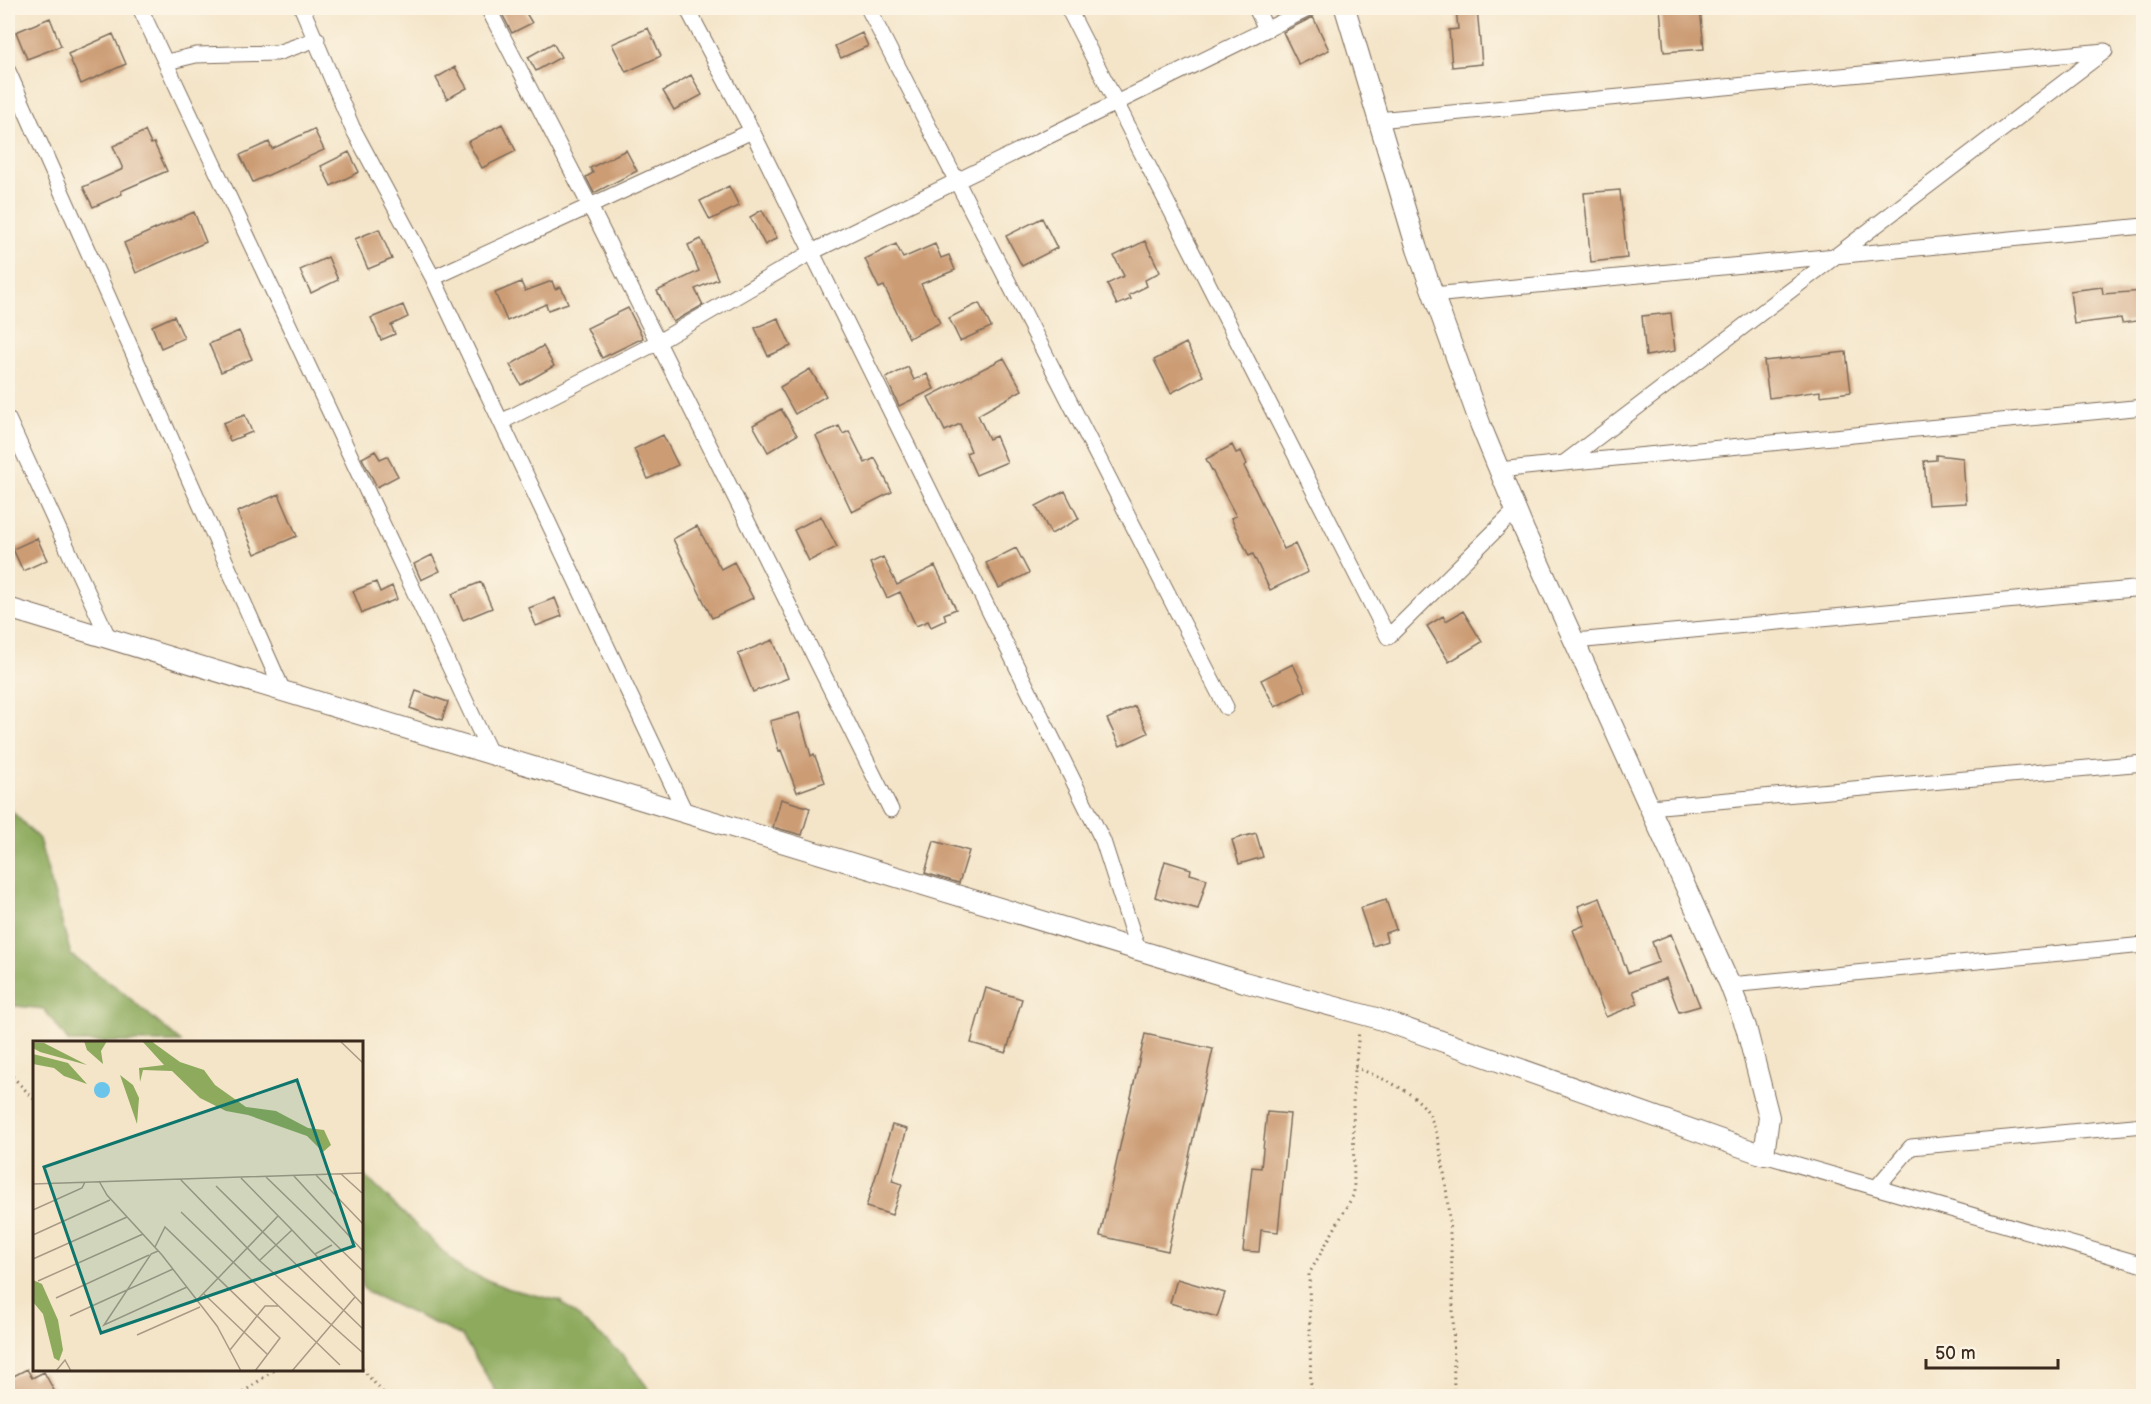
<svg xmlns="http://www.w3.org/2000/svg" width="2151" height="1404" font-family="'Balsamiq Sans',sans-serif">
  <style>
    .forest { fill: #8daa5d; stroke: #646a3e; stroke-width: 1.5 }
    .building { fill: #cc9c74 }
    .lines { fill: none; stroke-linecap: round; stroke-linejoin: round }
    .minor-casing { stroke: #7c6b5a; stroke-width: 17 }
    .tertiary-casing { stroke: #7c6b5a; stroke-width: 22 }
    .path { stroke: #7c6b5a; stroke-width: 3; stroke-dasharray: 1.5 4.5; stroke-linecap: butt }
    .minor { stroke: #fff; stroke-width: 15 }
    .tertiary { stroke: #fff; stroke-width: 20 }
    .inset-road { fill: none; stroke: #aa9a85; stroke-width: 1.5 }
    .view { fill: #0f766e; fill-opacity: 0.15; stroke: #0f766e; stroke-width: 3 }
    .inset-edge { fill: none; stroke: #3b2a1e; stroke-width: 3 }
  </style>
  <rect width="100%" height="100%" fill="#fcf5e5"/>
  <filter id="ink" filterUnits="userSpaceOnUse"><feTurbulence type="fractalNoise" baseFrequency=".0167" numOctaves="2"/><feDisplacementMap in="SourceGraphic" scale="12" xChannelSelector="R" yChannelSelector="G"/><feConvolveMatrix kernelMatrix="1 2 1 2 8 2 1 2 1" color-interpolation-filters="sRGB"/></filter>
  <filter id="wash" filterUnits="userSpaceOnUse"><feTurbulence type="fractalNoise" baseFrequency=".008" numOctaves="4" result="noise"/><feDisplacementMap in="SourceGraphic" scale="24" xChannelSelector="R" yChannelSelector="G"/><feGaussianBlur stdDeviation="1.35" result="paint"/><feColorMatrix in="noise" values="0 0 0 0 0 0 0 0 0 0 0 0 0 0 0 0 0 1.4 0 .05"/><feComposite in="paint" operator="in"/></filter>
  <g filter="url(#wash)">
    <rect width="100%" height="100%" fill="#f4e5c9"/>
    <path class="forest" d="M 8,807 L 39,839 L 71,955 L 119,989 L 181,1042 L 69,1042 L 44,1009 L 8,1005 Z
      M 362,1173 L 462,1270 L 510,1289 L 560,1301 L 624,1356 L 654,1396 L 499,1396 L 462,1336 L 369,1293 L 362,1287 Z"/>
    <g id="blocks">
      <path class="building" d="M 499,8 L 523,8 L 532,23 L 512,33 Z
        M 1456,8 L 1477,8 L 1482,64 L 1452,67 L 1449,30 L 1458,29 Z
        M 1660,8 L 1700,8 L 1704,49 L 1664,52 Z
        M 1313,17 L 1329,50 L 1299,65 L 1283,32 Z
        M 50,18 L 61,46 L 27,59 L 16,32 Z
        M 648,28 L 661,56 L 626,72 L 612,44 Z
        M 862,33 L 868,46 L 841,58 L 835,46 Z
        M 113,34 L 126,64 L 81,84 L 68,54 Z
        M 553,43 L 561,57 L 536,71 L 528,57 Z
        M 455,67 L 467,88 L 447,99 L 436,78 Z
        M 691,75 L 702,95 L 674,110 L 663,91 Z
        M 502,124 L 516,151 L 482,168 L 468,142 Z
        M 314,129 L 324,150 L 253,182 L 240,155 L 269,142 L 272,149 Z
        M 145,131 L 151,144 L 154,143 L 167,171 L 121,191 L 122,194 L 93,207 L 83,187 L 123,169 L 113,146 Z
        M 626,150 L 637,171 L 594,193 L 586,177 L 593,173 L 590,168 Z
        M 349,152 L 359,172 L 331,186 L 321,166 Z
        M 729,186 L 739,206 L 710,220 L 700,201 Z
        M 1620,190 L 1627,258 L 1591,262 L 1584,193 Z
        M 762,210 L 777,238 L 765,245 L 750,217 Z
        M 194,212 L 206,242 L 136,273 L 124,243 Z
        M 1042,218 L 1057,248 L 1022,266 L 1006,236 Z
        M 379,229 L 392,259 L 368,269 L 355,239 Z
        M 701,239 L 718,279 L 695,289 L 703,305 L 673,322 L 657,291 L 699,271 L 688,245 Z
        M 1145,241 L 1160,272 L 1145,280 L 1147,286 L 1129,295 L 1131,299 L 1117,305 L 1107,284 L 1124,276 L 1114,256 Z
        M 896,244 L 903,258 L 935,244 L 941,258 L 949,255 L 955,270 L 921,284 L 940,323 L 909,338 L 884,286 L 879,288 L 865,259 Z
        M 328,257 L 338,280 L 311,293 L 300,270 Z
        M 552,281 L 555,289 L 561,287 L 568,303 L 548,310 L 546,304 L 507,321 L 495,293 L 521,282 L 525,291 Z
        M 2102,287 L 2103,294 L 2144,291 L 2144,320 L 2122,323 L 2121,318 L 2074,324 L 2070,291 Z
        M 979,303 L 991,327 L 960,341 L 949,318 Z
        M 403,305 L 408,317 L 391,325 L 395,334 L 381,340 L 371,318 Z
        M 628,308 L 643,338 L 602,358 L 587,328 Z
        M 1671,313 L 1675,351 L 1646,356 L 1642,316 Z
        M 174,316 L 184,338 L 161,348 L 152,326 Z
        M 778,318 L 791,346 L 768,356 L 755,328 Z
        M 239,331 L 252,359 L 221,372 L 209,344 Z
        M 1186,343 L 1203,376 L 1171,393 L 1154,360 Z
        M 543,346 L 554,366 L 521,385 L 510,365 Z
        M 1846,352 L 1851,392 L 1820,396 L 1820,391 L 1769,398 L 1764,361 Z
        M 1004,358 L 1022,390 L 978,415 L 989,439 L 996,436 L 1007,462 L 976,475 L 966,453 L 971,451 L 960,424 L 945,431 L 928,397 Z
        M 908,367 L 914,380 L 927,374 L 934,389 L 899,406 L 886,378 Z
        M 810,369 L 826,396 L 795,414 L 780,387 Z
        M 781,409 L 797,435 L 768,452 L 753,425 Z
        M 245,415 L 252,432 L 230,441 L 223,423 Z
        M 839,426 L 843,434 L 849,431 L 865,463 L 875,458 L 892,492 L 852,512 L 816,436 Z
        M 663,435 L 678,465 L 648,479 L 634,449 Z
        M 1232,445 L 1236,453 L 1241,451 L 1247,464 L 1244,466 L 1284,549 L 1295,544 L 1308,572 L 1270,590 L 1253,554 L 1249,556 L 1231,518 L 1236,516 L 1206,459 Z
        M 375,451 L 380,459 L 387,456 L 398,476 L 377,487 L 362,458 Z
        M 1936,455 L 1963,458 L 1966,503 L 1928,505 L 1924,461 L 1936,460 Z
        M 1065,491 L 1079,519 L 1051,534 L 1036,506 Z
        M 279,494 L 297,536 L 255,554 L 237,512 Z
        M 821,516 L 837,547 L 809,561 L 794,530 Z
        M 697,526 L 721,569 L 734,562 L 753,598 L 712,618 L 673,539 Z
        M 37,538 L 47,560 L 23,571 L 13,549 Z
        M 1016,548 L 1029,573 L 999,588 L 986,563 Z
        M 432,555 L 440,571 L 421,580 L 414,564 Z
        M 883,557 L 897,585 L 935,566 L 956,609 L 944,614 L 946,620 L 931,627 L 928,621 L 916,626 L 900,592 L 887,598 L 870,563 Z
        M 376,582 L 380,592 L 392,586 L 397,599 L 362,613 L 353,591 Z
        M 481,582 L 492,608 L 463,620 L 452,594 Z
        M 555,598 L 562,616 L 536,626 L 529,608 Z
        M 1463,611 L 1482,642 L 1449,662 L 1427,626 L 1443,616 L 1446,621 Z
        M 773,640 L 788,678 L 753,692 L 738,654 Z
        M 1293,664 L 1306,691 L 1275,707 L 1261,680 Z
        M 416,691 L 448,702 L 442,720 L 410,708 Z
        M 1135,706 L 1148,733 L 1120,746 L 1107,719 Z
        M 799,713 L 811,756 L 814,754 L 825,782 L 797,792 L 781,750 L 779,751 L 770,721 Z
        M 781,799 L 810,808 L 802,835 L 773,827 Z
        M 1256,833 L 1263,857 L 1239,864 L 1232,840 Z
        M 934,841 L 969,851 L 959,883 L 925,873 Z
        M 1165,861 L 1191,869 L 1190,874 L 1207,879 L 1198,909 L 1155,897 Z
        M 1600,898 L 1628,973 L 1659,962 L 1652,942 L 1671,934 L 1700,1006 L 1679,1012 L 1666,978 L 1633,991 L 1638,1004 L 1606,1017 L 1573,930 L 1585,925 L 1578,906 Z
        M 1386,900 L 1396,929 L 1385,933 L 1387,941 L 1373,946 L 1360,908 Z
        M 986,988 L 1022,999 L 1006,1053 L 971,1043 Z
        M 1145,1034 L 1213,1049 L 1168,1251 L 1100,1236 Z
        M 1267,1112 L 1290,1114 L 1278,1232 L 1261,1230 L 1259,1252 L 1243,1251 L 1252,1167 L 1261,1168 Z
        M 892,1125 L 907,1129 L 892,1181 L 902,1184 L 892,1215 L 866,1207 Z
        M 1177,1279 L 1225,1293 L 1217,1317 L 1170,1303 Z
        M 27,1369 L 32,1378 L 44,1372 L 57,1396 L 8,1396 L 8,1379 Z"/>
    </g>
  </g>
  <g filter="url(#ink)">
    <use href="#blocks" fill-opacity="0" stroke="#7c6b5a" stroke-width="1.5"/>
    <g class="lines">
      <g class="minor-casing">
        <path id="minor" d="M 140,8 L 491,755
          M 302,8 L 352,127 L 433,278 L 590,206 L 488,8
          M 687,8 L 752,131 L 1103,841 L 1138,950
          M 868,8 L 1226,707
          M 1068,8 L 1388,637 L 1516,510
          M 1256,8 L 1266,29
          M 167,62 L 196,55 L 277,53 L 317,39
          M 8,71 L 283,691
          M 1377,120 L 2105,51 L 1564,463 L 1499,470
          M 752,131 L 590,206 L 891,810
          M 433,278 L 686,814
          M 1433,295 L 2144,226
          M 8,419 L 109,639
          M 501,422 L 658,342 L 812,252 L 1310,8
          M 1564,463 L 2144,407
          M 1575,641 L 2144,588
          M 1650,807 L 2144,763
          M 1730,985 L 2144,945
          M 1764,1155 L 2144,1265
          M 1877,1187 L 1911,1147 L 2144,1125"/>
      </g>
      <g class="tertiary-casing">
        <path id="tertiary" d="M 8,608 L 1244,982 L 1376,1018 L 1764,1155 L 1769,1117 L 1746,1027 L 1730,985 L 1524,530 L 1481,426 L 1417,249 L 1345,8"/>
      </g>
      <path class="path" d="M 1355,1067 C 1378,1077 1409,1088 1425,1108 C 1456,1148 1453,1340 1454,1396
        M 8,1072 L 34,1099
        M 362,1369 L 386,1396
        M 238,1396 L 274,1370
        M 1311,1396 L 1309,1274 L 1354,1194 L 1353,1090 L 1359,1031"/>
      <use href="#minor" class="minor"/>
      <use href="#tertiary" class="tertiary"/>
    </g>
  </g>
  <g transform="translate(33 1041)">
    <rect width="330" height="330" fill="#f4e5c9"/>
    <path d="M 51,0 L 74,0 L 68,10 L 70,23 L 54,9 ZM 109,0 L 118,0 L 147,21 L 171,29 L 182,44 L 213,66 L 243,70 L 275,87 L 291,89 L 298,104 L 290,111 L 274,95 L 215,74 L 193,70 L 167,57 L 139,30 L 110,29 L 107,41 L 106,27 L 131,24 ZM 0,2 L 11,2 L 54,24 L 7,11 L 0,7 ZM 0,13 L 35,22 L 54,43 L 31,35 L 21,27 L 0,23 ZM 87,34 L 100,44 L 106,57 L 104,83 ZM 0,239 L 9,243 L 25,279 L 30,309 L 26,320 L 21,317 L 10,273 L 0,261 Z" fill="#8daa5d"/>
    <path d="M61 49a8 8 0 1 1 16 0a8 8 0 1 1-16 0Z" fill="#6bc4e9"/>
    <path class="inset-road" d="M 307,0 L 330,22M 308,133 L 329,152M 260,134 L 330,210M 283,134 L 330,183M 233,136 L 330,230M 208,137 L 259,189M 148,139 L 227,220 L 330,312M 66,140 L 74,154 L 129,214 L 184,285 L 208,330M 0,143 L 330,132M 183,145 L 243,204 L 227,219M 330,152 L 330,182M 0,169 L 49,147 L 52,141M 148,171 L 307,324M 0,194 L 77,159M 122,206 L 132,186 L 247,297 L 222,330M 125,210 L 118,213 L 71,284 L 154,246M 282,213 L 299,204M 0,218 L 94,176M 5,240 L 110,193M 171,253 L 234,313M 23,257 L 116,214M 163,260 L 245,175M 330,264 L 259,189 L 243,204 L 330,288M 37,275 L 140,228M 104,294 L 167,266M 197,309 L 232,265 L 245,265M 23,330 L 32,319 L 38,330M 259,330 L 322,256"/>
    <path class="view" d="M 264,39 L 321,205 L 68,292 L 11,126 Z"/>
    <rect width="330" height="330" class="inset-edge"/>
  </g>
  <rect width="2151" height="1404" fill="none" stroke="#fcf5e5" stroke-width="30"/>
  <path d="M1926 1359v9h132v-9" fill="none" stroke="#3b2a1e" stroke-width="3"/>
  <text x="1935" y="1359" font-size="18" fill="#3b2a1e" stroke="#fcf5e5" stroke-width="4.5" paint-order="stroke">50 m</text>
</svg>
